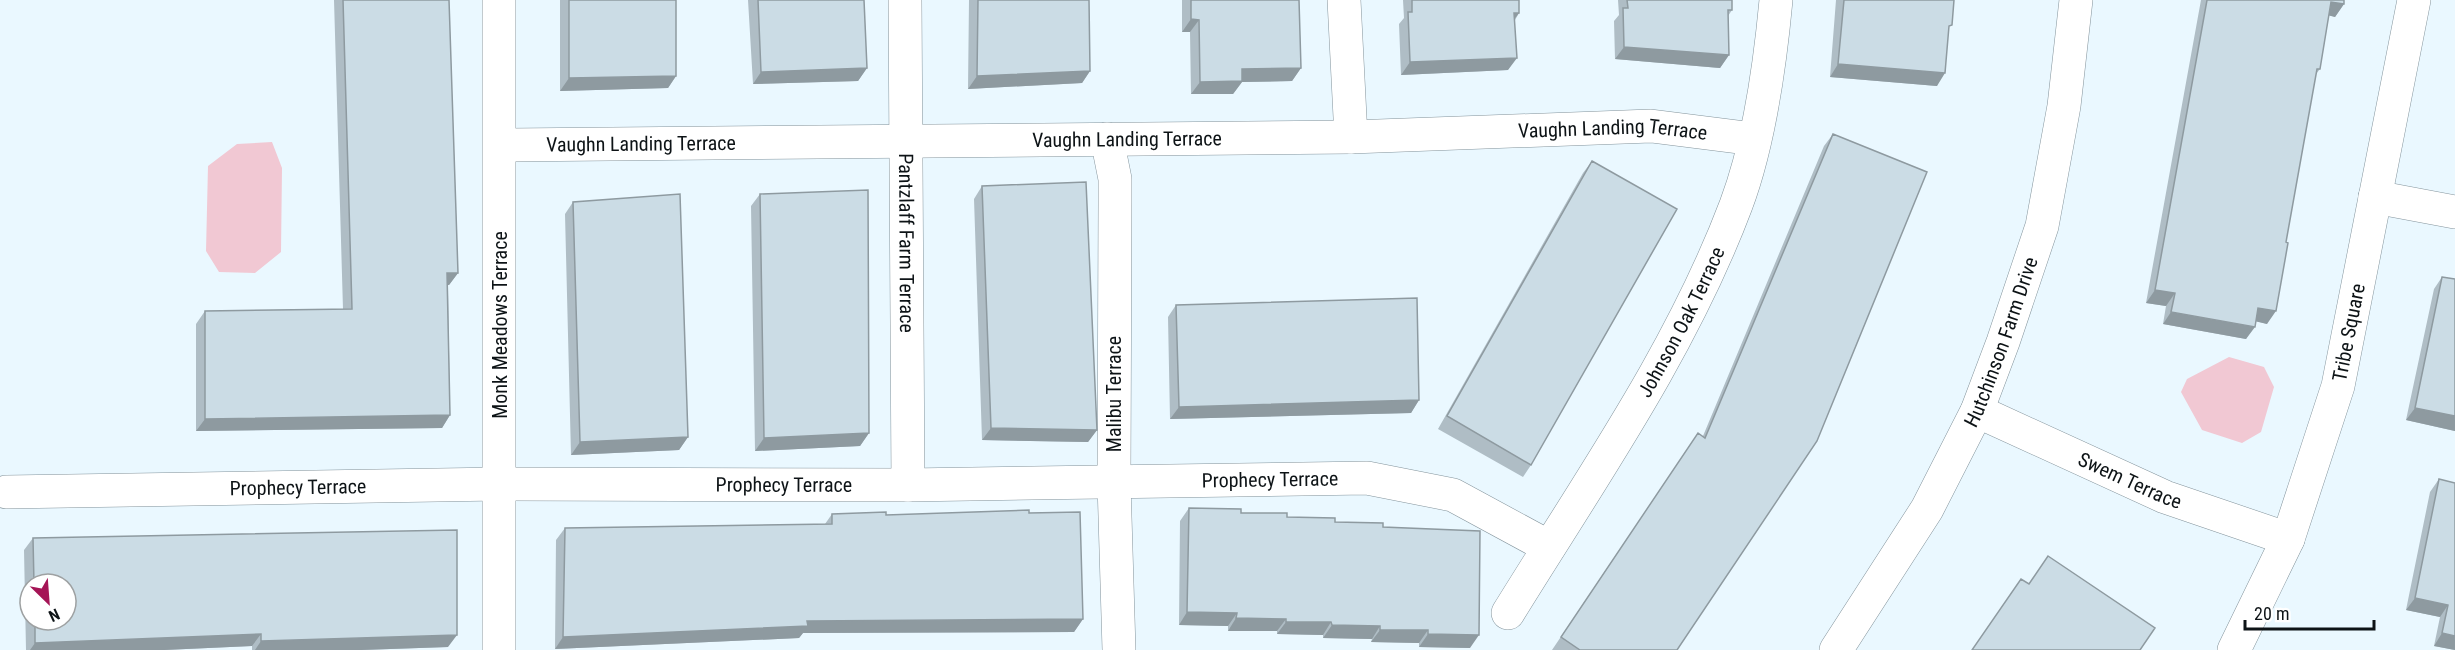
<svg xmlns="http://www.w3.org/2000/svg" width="2455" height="650" font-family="'Roboto Condensed',sans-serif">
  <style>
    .green { fill: #f1c8d3 }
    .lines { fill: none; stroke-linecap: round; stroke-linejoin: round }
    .minor-casing { stroke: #84949c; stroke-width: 34 }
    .tertiary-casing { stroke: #84949c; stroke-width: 34 }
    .minor { stroke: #fff; stroke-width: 33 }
    .tertiary { stroke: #fff; stroke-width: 33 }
    .wall { fill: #afbdc5; fill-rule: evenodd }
    .shaded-wall { fill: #8e9aa0 }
    .building { fill: #cbdce5; stroke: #8e9aa0; stroke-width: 1.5 }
    .labels { text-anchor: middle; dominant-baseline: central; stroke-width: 5; stroke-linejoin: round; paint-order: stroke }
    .street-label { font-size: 20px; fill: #0d1316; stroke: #fff }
  </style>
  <rect width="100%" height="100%" fill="#eaf8ff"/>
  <path class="green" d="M 272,142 L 282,168 L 281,252 L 255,273 L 219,272 L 206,251 L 208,166 L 237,144 Z
    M 2229,357 L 2264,367 L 2274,387 L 2261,432 L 2242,443 L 2202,430 L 2181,392 L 2187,379 Z"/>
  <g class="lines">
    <g class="minor-casing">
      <g id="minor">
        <path d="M 499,0 L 499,650"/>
        <path id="s1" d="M 905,0 L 908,485"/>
        <path d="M 1344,0 L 1351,137"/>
        <path d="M 1107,139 L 1115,179 L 1115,203 L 1114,483 L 1119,650"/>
        <path id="s2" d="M 500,145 L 1351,137 L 1651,126 L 1754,139"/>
        <path d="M 2375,197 L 2455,212"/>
        <path id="s3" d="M 1977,411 L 2165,497 L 2288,539"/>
        <path id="s4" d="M 6,492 L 499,484 L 908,485 L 1367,478 L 1453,495 L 1549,547"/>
        <path id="s5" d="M 1508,613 C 1590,480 1681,351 1736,205 C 1759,144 1770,65 1776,0"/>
        <path id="s6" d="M 2234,650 L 2288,539 L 2338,386 L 2414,0"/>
      </g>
    </g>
    <g class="tertiary-casing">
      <g id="tertiary">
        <path id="s7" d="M 1836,650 L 1927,509 L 1977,411 L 2003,342 L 2042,226 L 2064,106 L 2076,0"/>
      </g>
    </g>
    <use href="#minor" class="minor"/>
    <use href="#tertiary" class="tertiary"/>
  </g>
  <path class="wall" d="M 334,0 L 449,0 L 458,273 L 449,285 L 448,285 L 450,415 L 442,428 L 196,431 L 196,324 L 205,311 L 343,309 Z
    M 560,0 L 676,0 L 676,76 L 668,88 L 560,91 Z
    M 748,0 L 864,0 L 867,68 L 858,81 L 753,84 Z
    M 969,0 L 1089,0 L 1090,71 L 1082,83 L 968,89 Z
    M 1182,0 L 1299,0 L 1301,68 L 1292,81 L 1242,82 L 1233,94 L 1191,94 L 1190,32 L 1182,32 Z
    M 1403,0 L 1519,0 L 1519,13 L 1515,20 L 1508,70 L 1401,75 L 1399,24 L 1404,18 Z
    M 1618,0 L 1732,0 L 1732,10 L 1728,16 L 1729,55 L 1720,68 L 1615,59 L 1614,21 L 1619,15 Z
    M 1836,0 L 1954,0 L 1937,86 L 1830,77 Z
    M 2201,0 L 2344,0 L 2344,4 L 2335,17 L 2329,15 L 2320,69 L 2316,74 L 2267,324 L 2256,321 L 2246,339 L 2163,324 L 2166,306 L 2146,303 Z
    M 1833,134 L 1677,650 L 1552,650 L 1690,445 L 1703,436 L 1824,146 Z
    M 1592,161 L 1531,465 L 1523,477 L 1438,429 L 1583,173 Z
    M 982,186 L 1097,430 L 1088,442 L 982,440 L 974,199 Z
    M 760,194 L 869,433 L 860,446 L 755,451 L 751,206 Z
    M 573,202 L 688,437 L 679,450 L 571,455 L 565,214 Z
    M 2442,277 L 2455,279 L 2455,431 L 2406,420 L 2434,289 Z
    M 1176,305 L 1419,400 L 1411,413 L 1170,419 L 1168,317 Z
    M 2439,479 L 2455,650 L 2434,646 L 2440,617 L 2406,610 L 2430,492 Z
    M 1189,508 L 1241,513 L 1383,527 L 1470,648 L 1419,647 L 1419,643 L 1371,642 L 1372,639 L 1323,638 L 1323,635 L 1277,634 L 1277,631 L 1228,631 L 1228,626 L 1179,625 L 1180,521 Z
    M 1029,513 L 1083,619 L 1074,632 L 803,633 L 799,638 L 555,649 L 556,540 L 565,528 L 825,524 L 832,514 L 886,515 Z
    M 33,538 L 448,647 L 361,650 L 252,650 L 252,646 L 164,650 L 26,650 L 24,550 ZM 30,584 L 66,584 L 66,620 L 30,620 Z"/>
  <path class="shaded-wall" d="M 2331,2 L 2344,4 L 2335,17 L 2323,14 Z
    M 1514,13 L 1519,13 L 1510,25 Z
    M 1191,19 L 1199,20 L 1190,32 L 1182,32 Z
    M 1624,47 L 1729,55 L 1720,68 L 1615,59 Z
    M 1517,58 L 1508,70 L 1401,75 L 1410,62 Z
    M 1838,64 L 1945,73 L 1937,86 L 1830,77 Z
    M 867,68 L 858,81 L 753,84 L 761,72 Z
    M 1301,68 L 1292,81 L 1242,82 L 1233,94 L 1191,94 L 1200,82 L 1242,69 Z
    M 1090,71 L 1082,83 L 968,89 L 977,76 Z
    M 676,76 L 668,88 L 560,91 L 569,78 Z
    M 447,273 L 458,273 L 449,285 L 439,286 Z
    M 2155,290 L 2175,293 L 2166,306 L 2146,303 Z
    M 2258,308 L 2276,311 L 2267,324 L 2250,320 Z
    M 2171,312 L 2255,327 L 2246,339 L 2163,324 Z
    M 1419,400 L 1411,413 L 1170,419 L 1179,407 Z
    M 2415,408 L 2455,416 L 2455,431 L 2406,420 Z
    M 450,415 L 442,428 L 196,431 L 205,419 Z
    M 991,428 L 1097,430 L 1088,442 L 982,440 Z
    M 869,433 L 860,446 L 755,451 L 764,438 Z
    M 688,437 L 679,450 L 571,455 L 580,442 Z
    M 2415,598 L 2448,605 L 2440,617 L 2406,610 Z
    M 1187,612 L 1237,613 L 1228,626 L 1179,625 Z
    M 1236,618 L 1286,619 L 1277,631 L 1228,631 Z
    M 1083,619 L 1074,632 L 803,633 L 799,638 L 555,649 L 563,637 L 807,621 Z
    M 1286,622 L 1331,622 L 1323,635 L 1277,634 Z
    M 1332,625 L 1380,626 L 1372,639 L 1323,638 Z
    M 1380,630 L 1428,630 L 1419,643 L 1371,642 Z
    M 2442,633 L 2455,636 L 2455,650 L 2434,646 Z
    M 261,634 L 252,646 L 164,650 L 30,650 L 35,643 Z
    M 1428,634 L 1479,635 L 1470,648 L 1419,647 Z
    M 457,635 L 448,647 L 361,650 L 255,650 L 261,641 Z"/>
  <path class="building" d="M 343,0 L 449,0 L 458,273 L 447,273 L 450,415 L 205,419 L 205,311 L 352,309 Z
    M 569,0 L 676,0 L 676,76 L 569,78 Z
    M 758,0 L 864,0 L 867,68 L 761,72 Z
    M 978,0 L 1089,0 L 1090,71 L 977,76 Z
    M 1191,0 L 1299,0 L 1301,68 L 1242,69 L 1242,81 L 1200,82 L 1199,20 L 1191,19 Z
    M 1412,0 L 1519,0 L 1519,13 L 1514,13 L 1517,58 L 1410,62 L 1408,12 L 1412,12 Z
    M 1627,0 L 1732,0 L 1732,10 L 1728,10 L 1729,55 L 1624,47 L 1623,8 L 1628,8 Z
    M 1844,0 L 1954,0 L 1952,25 L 1949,26 L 1945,73 L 1838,64 Z
    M 2207,0 L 2344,0 L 2344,4 L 2331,2 L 2320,69 L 2317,69 L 2286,242 L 2288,243 L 2276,311 L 2258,308 L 2255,327 L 2171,312 L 2175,293 L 2155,290 Z
    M 1833,134 L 1927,172 L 1817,441 L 1677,650 L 1580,650 L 1561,637 L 1698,433 L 1705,438 Z
    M 1592,161 L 1677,209 L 1531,465 L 1447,416 Z
    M 1086,182 L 1097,430 L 991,428 L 982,186 Z
    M 868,190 L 869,433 L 764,438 L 760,194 Z
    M 680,194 L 688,437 L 580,442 L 573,202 Z
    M 2442,277 L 2455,279 L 2455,416 L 2415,408 Z
    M 1417,298 L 1419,400 L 1179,407 L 1176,305 Z
    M 2439,479 L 2455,483 L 2455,636 L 2442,633 L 2448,605 L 2415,598 Z
    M 1189,508 L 1241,509 L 1241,513 L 1287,513 L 1287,517 L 1335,518 L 1335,522 L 1383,523 L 1383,527 L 1480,531 L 1479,635 L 1428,634 L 1428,630 L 1380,630 L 1380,626 L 1332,625 L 1331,622 L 1286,622 L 1286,619 L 1236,618 L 1237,613 L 1187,612 Z
    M 1029,510 L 1029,513 L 1080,512 L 1083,619 L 807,621 L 808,626 L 563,637 L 565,528 L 832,524 L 832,514 L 886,512 L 886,515 Z
    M 457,530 L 457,635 L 261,641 L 261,634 L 35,643 L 35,620 L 66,620 L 66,584 L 34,584 L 33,538 Z
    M 2048,556 L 2155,628 L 2140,650 L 1972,650 L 2021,579 L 2029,584 Z"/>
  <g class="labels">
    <g class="street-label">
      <text stroke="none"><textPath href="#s2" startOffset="1113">Vaughn Landing Terrace</textPath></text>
      <text stroke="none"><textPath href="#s2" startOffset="627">Vaughn Landing Terrace</textPath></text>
      <text stroke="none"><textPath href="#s2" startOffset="141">Vaughn Landing Terrace</textPath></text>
      <text stroke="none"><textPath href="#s1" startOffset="243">Pantzlaff Farm Terrace</textPath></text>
      <text stroke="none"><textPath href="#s5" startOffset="339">Johnson Oak Terrace</textPath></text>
      <text transform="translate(500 325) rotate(-90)">Monk Meadows Terrace</text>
      <text stroke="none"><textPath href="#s6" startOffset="339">Tribe Square</textPath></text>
      <text stroke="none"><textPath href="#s7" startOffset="351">Hutchinson Farm Drive</textPath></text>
      <text transform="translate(1114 394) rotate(-90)">Malibu Terrace</text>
      <text stroke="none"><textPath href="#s3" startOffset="168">Swem Terrace</textPath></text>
      <text stroke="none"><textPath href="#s4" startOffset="1264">Prophecy Terrace</textPath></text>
      <text stroke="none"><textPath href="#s4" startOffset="778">Prophecy Terrace</textPath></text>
      <text stroke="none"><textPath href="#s4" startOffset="292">Prophecy Terrace</textPath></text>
    </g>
  </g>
  <g transform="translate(48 602) rotate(155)"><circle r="28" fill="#ffffff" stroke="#9ea1a2" stroke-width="1.5"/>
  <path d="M0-4.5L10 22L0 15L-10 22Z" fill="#a51556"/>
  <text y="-9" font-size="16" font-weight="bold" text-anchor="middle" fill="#0d1316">N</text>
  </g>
  <path d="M2245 620v9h129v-9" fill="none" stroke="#0d1316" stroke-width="3"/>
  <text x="2254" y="620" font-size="18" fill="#0d1316" stroke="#ffffff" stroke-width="4.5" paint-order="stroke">20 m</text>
</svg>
